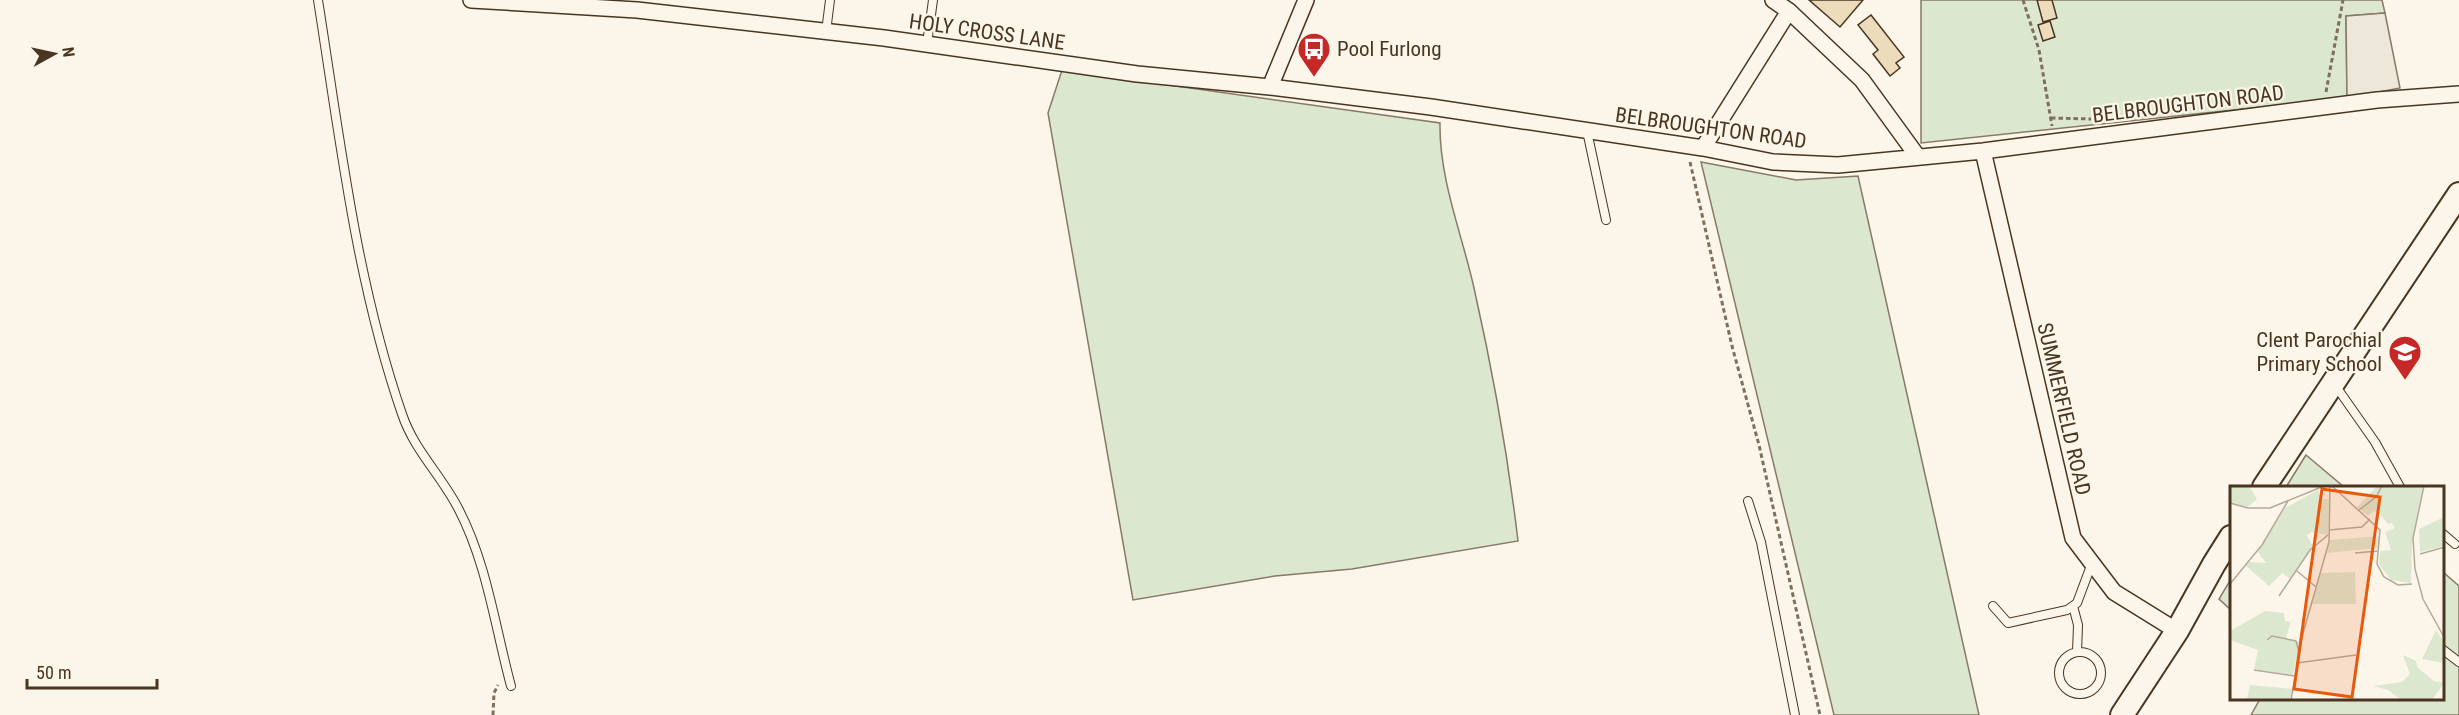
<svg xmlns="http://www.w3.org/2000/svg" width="2459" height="715" font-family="'Roboto Condensed',sans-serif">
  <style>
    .green { fill: #dce7d0; stroke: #887966; stroke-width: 1.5 }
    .parking { fill: #ede7d9; stroke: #887966; stroke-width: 1.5 }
    .building { fill: #ecdcbc; stroke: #4a3520; stroke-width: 1.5 }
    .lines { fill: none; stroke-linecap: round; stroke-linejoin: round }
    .lane-casing { stroke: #4a3520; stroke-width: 10 }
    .street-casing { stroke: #4a3520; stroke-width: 18 }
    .secondary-casing { stroke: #4a3520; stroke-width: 26 }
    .path { stroke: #7f6f5c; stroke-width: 3; stroke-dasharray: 4.5 3; stroke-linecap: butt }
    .lane { stroke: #fbf6e9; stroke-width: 8 }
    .street { stroke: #fbf6e9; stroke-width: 15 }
    .secondary { stroke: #fbf6e9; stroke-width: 22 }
    .labels { text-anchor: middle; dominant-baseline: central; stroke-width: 4.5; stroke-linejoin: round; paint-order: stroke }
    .street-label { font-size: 21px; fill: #4a3520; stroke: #fbf6e9 }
    .poi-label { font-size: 21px; fill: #4a3520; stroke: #fbf6e9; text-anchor: start }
    .inset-road { fill: none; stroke: #b4a999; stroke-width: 1.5 }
    .view { fill: #e8590c; fill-opacity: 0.15; stroke: #e8590c; stroke-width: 3 }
    .inset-edge { fill: none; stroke: #4a3520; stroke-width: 3 }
  </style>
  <rect width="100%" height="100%" fill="#fbf6e9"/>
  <path class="green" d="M 1921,0 L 2382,0 L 2385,13 L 2346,16 L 2347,98 L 1921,143 Z
    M 1062,70 L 1440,123 C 1439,179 1462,234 1474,288 C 1493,372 1508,456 1518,541 L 1352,569 L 1275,576 L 1133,600 L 1048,113 Z
    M 1701,162 L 1796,180 L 1858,176 L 1979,715 L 1834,715 Z
    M 2306,455 L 2344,487 L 2286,487 Z
    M 2443,572 L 2459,586 L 2459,715 L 2251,715 L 2260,699 L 2442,698 Z
    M 2231,579 L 2231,610 L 2219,599 Z"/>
  <path class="parking" d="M 2385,13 L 2400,88 L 2347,98 L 2346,16 Z"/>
  <path class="building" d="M 1809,0 L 1863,0 L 1840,27 Z
    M 2037,0 L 2052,0 L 2057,18 L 2043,22 Z
    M 1871,15 L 1904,57 L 1896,63 L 1900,68 L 1890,76 L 1873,54 L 1878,50 L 1858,25 Z
    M 2050,21 L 2055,37 L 2043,41 L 2038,25 Z"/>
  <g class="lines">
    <g class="lane-casing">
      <path id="lane" d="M 318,0 C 340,139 356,281 402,414 C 414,450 441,475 458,508 C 487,563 495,627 511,686
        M 826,32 L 830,0
        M 927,44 L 933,0
        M 1587,131 L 1606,220
        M 2335,385 L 2375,442 L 2400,487
        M 1748,501 L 1761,542 L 1795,715
        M 2442,533 L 2455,544
        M 1993,606 L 2008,623 L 2067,610 L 2077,603 L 2092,563
        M 2073,606 L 2078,625 L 2077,652
        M 2442,649 L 2459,662
        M2059 673a21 21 0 1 1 42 0a21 21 0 1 1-42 0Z"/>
    </g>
    <g class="street-casing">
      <path id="street" d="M 471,0 L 637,10 L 884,38 L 1137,74 L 1270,87 L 1431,107 L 1703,148 L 1773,162 L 1838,165 L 1983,151 L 2377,100 L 2459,94
        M 1773,0 L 1789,11 L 1862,80 L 1918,157
        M 1270,87 L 1306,0
        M 1703,148 L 1789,11
        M 1983,151 L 2073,538 L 2114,592 L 2177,631"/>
    </g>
    <g class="secondary-casing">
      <path id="secondary" d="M 2264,487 L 2459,194
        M 2122,715 L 2177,631 L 2214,564 L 2231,537"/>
    </g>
    <path class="path" d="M 2023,0 L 2039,50 L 2052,126
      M 2326,92 L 2343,0
      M 2051,118 L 2091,119
      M 1690,162 L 1732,346 L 1759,445 L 1820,715
      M 493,715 L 494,693 L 498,685"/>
    <use href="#lane" class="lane"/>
    <use href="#street" class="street"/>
    <use href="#secondary" class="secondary"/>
  </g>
  <defs>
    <g id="bus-pin" transform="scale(1.725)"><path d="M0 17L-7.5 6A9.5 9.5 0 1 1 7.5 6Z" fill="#c62828" stroke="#fbf6e9"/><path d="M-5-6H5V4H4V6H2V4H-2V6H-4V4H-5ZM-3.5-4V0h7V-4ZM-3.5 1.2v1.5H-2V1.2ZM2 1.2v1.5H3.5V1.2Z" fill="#fff"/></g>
    <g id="school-pin" transform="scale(1.725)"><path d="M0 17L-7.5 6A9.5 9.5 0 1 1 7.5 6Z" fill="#c62828" stroke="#fbf6e9"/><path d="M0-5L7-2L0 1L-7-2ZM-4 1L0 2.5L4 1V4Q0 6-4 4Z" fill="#fff"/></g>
  </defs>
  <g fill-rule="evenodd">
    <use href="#bus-pin" x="1314" y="49"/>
    <use href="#school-pin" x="2405" y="352"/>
  </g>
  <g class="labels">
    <g class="street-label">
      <text transform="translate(987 32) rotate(8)">HOLY CROSS LANE</text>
      <text transform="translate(2188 104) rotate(-7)">BELBROUGHTON ROAD</text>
      <text transform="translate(1711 128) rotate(8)">BELBROUGHTON ROAD</text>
      <text transform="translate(2064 409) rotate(77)">SUMMERFIELD ROAD</text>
    </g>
    <g class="poi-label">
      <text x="1337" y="49">Pool Furlong</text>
      <text x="2382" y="340" text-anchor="end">Clent Parochial<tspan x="2382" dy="24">Primary School</tspan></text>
    </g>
  </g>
  <g transform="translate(2230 486)">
    <rect width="214" height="214" fill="#fbf6e9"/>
    <path d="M 0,0 L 19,0 L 27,13 L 18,21 L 0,16 ZM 147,0 L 193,0 L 182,58 L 181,97 L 161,94 L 149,78 L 150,65 L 161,64 L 155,46 L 165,42 L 162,37 L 158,38 L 150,28 L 144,25 L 138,30 L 127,21 ZM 88,4 L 92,13 L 99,13 L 98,49 L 81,46 L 77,50 L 83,60 L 60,93 L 52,87 L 39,100 L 16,80 L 20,76 L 36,77 L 28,66 L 55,22 ZM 214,31 L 214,60 L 190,66 L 189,43 ZM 150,50 L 148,62 L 97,67 L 100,54 ZM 125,86 L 126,118 L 82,118 L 91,87 ZM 35,125 L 54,127 L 55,135 L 61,136 L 56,152 L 70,156 L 63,189 L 24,183 L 28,164 L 0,154 L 0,145 ZM 206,144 L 214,156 L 214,177 L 192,173 ZM 173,169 L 186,175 L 188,182 L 204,195 L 214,197 L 202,214 L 171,214 L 158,204 L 143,200 L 172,196 L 180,188 ZM 20,199 L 62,203 L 60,214 L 17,214 Z" fill="#dce7d0"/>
    <path class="inset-road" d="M 102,0 L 150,44 L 147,78 L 154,91 L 168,99 L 182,98M 194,0 L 183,52 L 185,83 L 193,113 L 215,153M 0,17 L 18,22 L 40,22 L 94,0M 129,24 L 146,11 L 152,0M 99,44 L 132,41 L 140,33M 125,67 L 149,65M 190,68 L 215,61M 67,85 L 86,101M 0,98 L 32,59 L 58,15M 49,110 L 80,64 L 98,49M 37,154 L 42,150 L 66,155 L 69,166M 67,177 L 126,169M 24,184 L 65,190M 61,214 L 72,151 L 99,56 L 100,0"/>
    <path class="view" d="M 92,3 L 150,11 L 122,211 L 64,203 Z"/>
    <rect width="214" height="214" class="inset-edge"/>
  </g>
  <g transform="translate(54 54) rotate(82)" stroke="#fbf6e9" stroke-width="4.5" paint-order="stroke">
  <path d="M0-4.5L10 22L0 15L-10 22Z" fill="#4a3520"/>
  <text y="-9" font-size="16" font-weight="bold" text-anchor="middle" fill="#4a3520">N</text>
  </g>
  <path d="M27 679v9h130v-9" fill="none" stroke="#4a3520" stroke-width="3"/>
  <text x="36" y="679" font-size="18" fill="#4a3520" stroke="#fbf6e9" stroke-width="4.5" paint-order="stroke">50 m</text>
</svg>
